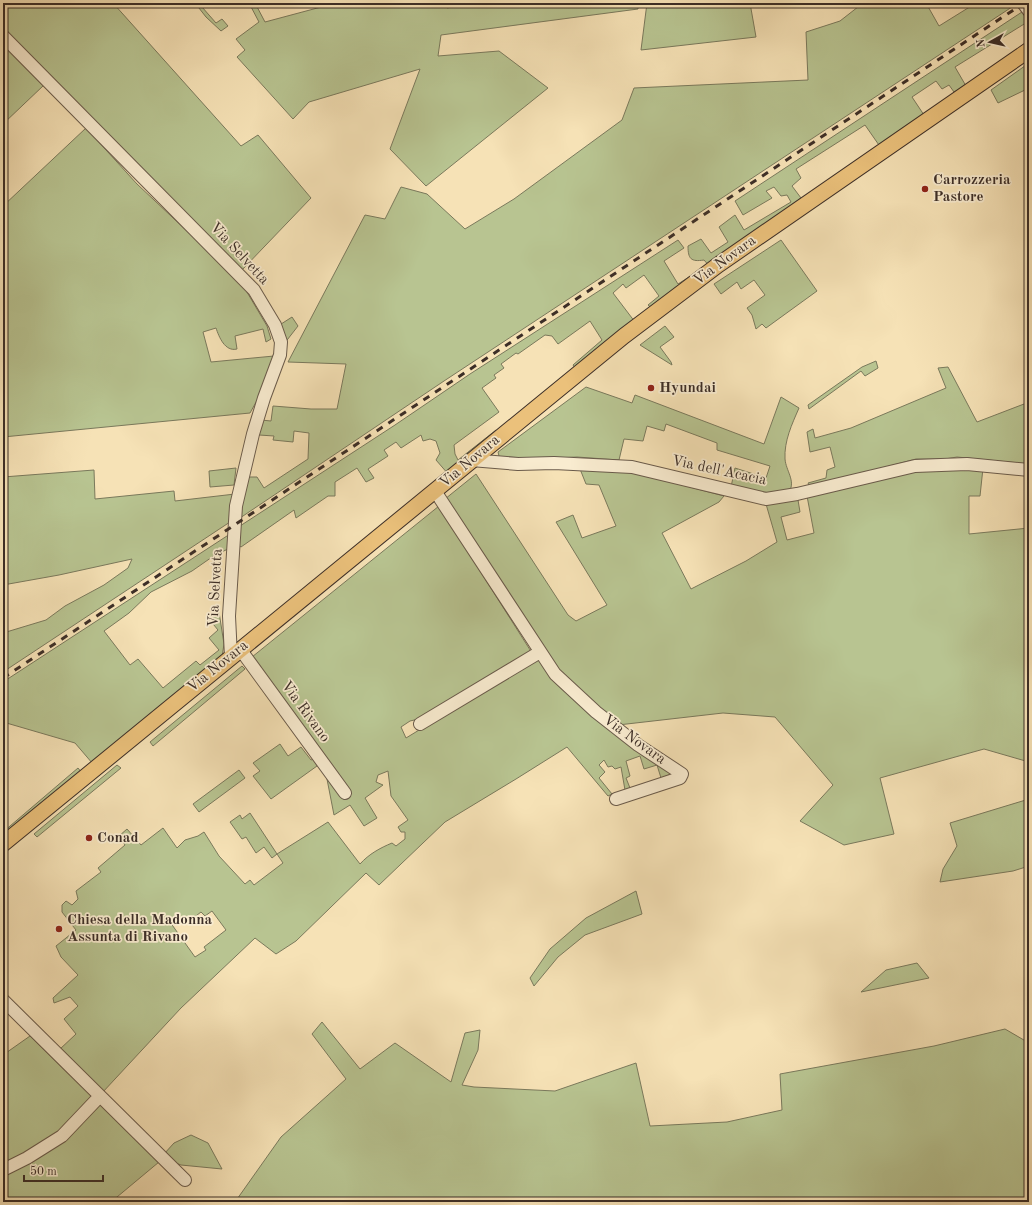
<svg xmlns="http://www.w3.org/2000/svg" width="1032" height="1205" font-family="'Old Standard TT',serif">
  <style>
    .green { fill: #b8c491; stroke: #7a795c; fill-rule: evenodd }
    .lines { fill: none; stroke-linecap: round; stroke-linejoin: round }
    .minor-casing { stroke: #6a5b4b; stroke-width: 14 }
    .major-casing { stroke: #3c2e27; stroke-width: 17 }
    .minor { stroke: #f9ecd0; stroke-width: 12 }
    .major { stroke: #ebc17b; stroke-width: 15 }
    .rail { stroke: #3c2e27; stroke-width: 3; stroke-dasharray: 7 7; stroke-linecap: butt }
    .poi-dot { fill: #8f2418; stroke: #f9ecd0; stroke-width: 1.5 }
    .labels { text-anchor: middle; dominant-baseline: central; stroke-width: 3.5; stroke-linejoin: round; paint-order: stroke }
    .poi-label { font-size: 15px; font-weight: bold; fill: #3c2e27; stroke: #f9ecd0; text-anchor: start }
    .street-label { font-size: 15px; fill: #3c2e27; stroke: #f9ecd0 }
  </style>
  <rect width="100%" height="100%" fill="#f6e2b6"/>
  <filter id="stains"><feTurbulence type="fractalNoise" baseFrequency=".005" numOctaves="4"/><feColorMatrix values="0 0 0 0 .2 0 0 0 0 .09 0 0 0 0 .02 0 0 0 .5 -.17"/></filter>
  <radialGradient id="worn" r=".72"><stop offset=".6" stop-color="#630" stop-opacity="0"/><stop offset="1" stop-color="#630" stop-opacity=".3"/></radialGradient>
  <path class="green" d="M 3,3 L 113,3 L 241,146 L 258,135 L 311,198 L 241,271 L 3,29 Z
    M 195,3 L 206,3 L 202,7 L 216,23 L 222,19 L 228,26 L 221,31 L 206,17 Z
    M 249,3 L 255,3 L 265,22 L 336,3 L 445,3 L 447,8 L 475,3 L 638,3 L 638,9 L 441,35 L 438,56 L 499,51 L 548,88 L 426,186 L 390,149 L 420,69 L 309,102 L 293,119 L 237,57 L 245,50 L 236,39 L 259,22 Z
    M 647,3 L 750,3 L 756,37 L 641,50 Z
    M 863,3 L 926,3 L 939,26 L 976,3 L 1018,3 L 444,381 L 240,518 L 245,477 L 257,477 L 264,488 L 308,459 L 309,433 L 294,431 L 293,442 L 273,440 L 274,436 L 259,435 L 261,420 L 271,421 L 273,406 L 311,409 L 337,409 L 346,364 L 288,362 L 365,215 L 385,219 L 401,187 L 427,194 L 465,229 L 514,199 L 622,120 L 634,88 L 808,80 L 806,32 L 840,21 Z
    M 1025,10 L 1029,17 L 1029,21 L 955,67 L 966,86 L 954,92 L 949,85 L 942,89 L 936,81 L 912,97 L 926,118 L 881,148 L 865,125 L 796,169 L 801,178 L 792,186 L 801,198 L 775,217 L 711,268 L 704,260 C 691,262 688,259 688,246 L 701,239 L 711,253 L 728,242 L 719,227 L 735,215 L 744,230 L 791,202 L 787,195 L 781,196 L 774,187 L 766,191 L 772,198 L 743,215 L 735,201 Z
    M 3,41 L 44,85 L 3,124 Z
    M 1029,63 L 1029,98 L 1025,90 L 998,103 L 991,90 Z
    M 86,128 L 137,184 L 241,282 L 267,326 L 271,339 L 266,342 L 263,329 L 235,336 L 237,349 C 225,352 219,337 216,328 L 203,332 L 211,362 L 274,356 L 260,395 L 250,413 L 3,437 L 3,386 L 7,384 L 3,377 L 3,206 Z
    M 678,240 L 684,248 L 664,261 L 678,284 L 703,268 L 653,309 L 648,305 L 659,296 L 644,275 L 626,288 L 623,284 L 613,293 L 635,322 L 575,368 L 573,365 L 602,340 L 590,321 L 558,344 L 552,336 L 545,335 L 518,354 L 516,353 L 501,364 L 504,368 L 494,375 L 496,378 L 482,388 L 499,412 L 454,445 L 455,454 L 458,460 L 496,430 L 500,434 L 449,475 L 436,460 L 440,453 L 436,441 L 430,439 L 423,441 L 421,435 L 401,448 L 396,442 L 384,450 L 388,456 L 368,469 L 374,478 L 366,482 L 357,468 L 335,482 L 335,496 L 328,496 L 296,518 L 294,510 L 241,547 L 238,545 L 240,526 L 395,425 L 470,374 Z
    M 781,240 L 817,291 L 766,328 L 762,324 L 756,329 L 752,315 L 747,308 L 765,295 L 754,280 L 741,289 L 737,282 L 721,294 L 714,284 Z
    M 292,317 L 298,326 L 284,344 L 278,326 Z
    M 665,326 L 674,337 L 660,347 L 671,362 L 672,365 L 640,345 Z
    M 876,361 L 878,368 L 865,376 L 861,371 L 809,409 L 808,405 L 862,367 Z
    M 948,367 L 977,422 L 1024,404 L 1029,415 L 1029,464 L 957,457 L 945,459 L 916,459 L 810,487 L 808,483 L 826,478 L 827,470 L 835,467 L 830,447 L 810,452 L 807,432 L 813,429 L 815,438 L 851,428 L 946,388 L 938,368 Z
    M 586,387 L 632,403 L 635,395 L 764,444 L 781,397 L 799,408 C 792,424 784,441 785,459 C 786,471 796,481 789,492 L 766,497 L 731,487 L 735,468 L 766,478 L 770,466 L 717,450 L 717,443 L 666,424 L 664,431 L 647,426 L 643,441 L 624,439 L 619,460 L 577,457 L 509,460 L 502,460 L 499,456 L 498,452 Z
    M 236,468 L 234,485 L 210,487 L 209,471 Z
    M 983,468 L 980,496 L 969,496 L 969,534 L 1029,528 L 1029,762 L 984,749 L 880,778 L 894,834 L 844,845 L 800,821 L 833,785 L 775,717 L 723,713 L 618,725 L 558,673 L 445,499 L 476,474 L 568,615 L 576,621 L 607,605 L 556,522 L 573,515 L 582,538 L 616,526 L 599,485 L 586,484 L 580,469 L 633,472 L 724,496 L 719,502 L 662,533 L 691,589 L 746,561 L 777,542 L 766,504 L 798,500 L 800,512 L 781,517 L 787,540 L 814,533 L 807,496 L 914,469 Z
    M 94,470 L 95,499 L 174,491 L 175,501 L 235,494 L 230,522 L 3,672 L 3,633 L 46,620 L 65,606 L 104,585 L 128,568 L 132,559 L 59,575 L 3,585 L 3,477 Z
    M 439,506 L 532,653 L 423,718 L 410,721 L 401,727 L 406,738 L 539,657 L 671,774 L 661,778 L 657,765 L 644,769 L 640,756 L 626,761 L 630,776 L 626,778 L 630,788 L 625,790 L 621,767 L 615,769 L 612,766 L 608,767 L 604,760 L 599,765 L 605,772 L 599,778 L 612,794 L 608,796 L 567,747 L 516,779 L 445,822 L 379,885 L 366,873 L 296,941 L 276,954 L 255,938 L 181,1008 L 102,1093 L 59,1050 L 76,1034 L 64,1019 L 78,1006 L 70,997 L 54,1003 L 53,998 L 78,975 L 61,957 L 56,946 L 76,930 L 62,912 L 62,905 L 66,901 L 72,905 L 78,899 L 76,891 L 101,872 L 98,868 L 125,845 L 119,836 L 127,829 L 141,845 L 163,828 L 177,848 L 185,840 L 198,836 L 204,832 L 219,856 L 245,884 L 250,880 L 254,885 L 283,863 L 277,854 L 272,858 L 264,847 L 256,853 L 246,837 L 242,839 L 230,822 L 240,815 L 242,819 L 250,813 L 277,854 L 328,822 L 360,864 C 369,854 380,848 392,843 L 396,846 L 405,839 L 405,832 L 401,832 L 398,827 L 408,820 L 391,796 L 388,771 L 378,775 L 376,782 L 383,785 L 365,798 L 377,818 L 364,826 L 350,805 L 334,815 L 326,774 L 252,657 ZM 212,911 L 226,930 L 204,947 L 206,950 L 195,957 L 170,922 L 175,917 L 188,922 L 201,912 L 205,916 Z
    M 230,534 L 228,549 L 215,555 L 192,571 L 151,592 L 129,613 L 104,631 L 130,665 L 138,659 L 163,688 L 196,661 L 200,665 L 219,650 L 209,638 L 218,630 L 209,619 L 219,612 L 224,644 L 222,657 L 93,764 L 75,743 L 3,722 L 3,682 Z
    M 242,666 L 245,669 L 153,746 L 150,742 Z
    M 280,744 L 288,756 L 301,747 L 311,760 L 314,759 L 317,766 L 271,799 L 253,776 L 260,771 L 253,763 Z
    M 117,765 L 121,768 L 37,837 L 34,834 Z
    M 78,768 L 82,773 L 3,840 L 3,832 Z
    M 239,770 L 245,778 L 199,812 L 193,804 Z
    M 1029,799 L 1029,866 L 1013,871 L 940,882 L 943,869 L 957,846 L 950,823 Z
    M 636,891 L 642,914 L 585,935 L 558,957 L 534,986 L 530,978 L 550,949 L 586,918 Z
    M 917,963 L 929,978 L 861,992 L 886,970 Z
    M 322,1022 L 360,1069 L 395,1043 L 451,1082 L 465,1033 L 480,1030 L 478,1050 L 462,1085 L 474,1087 L 555,1091 L 636,1063 L 650,1126 L 727,1122 L 782,1110 L 780,1074 L 934,1046 L 1005,1029 L 1029,1043 L 1029,1202 L 235,1202 L 281,1137 L 346,1079 L 312,1034 Z
    M 30,1036 L 159,1162 L 111,1202 L 3,1202 L 3,1055 Z
    M 191,1135 L 208,1143 L 222,1169 L 181,1165 L 173,1162 L 164,1154 L 174,1143 Z"/>
  <g class="lines">
    <g class="minor-casing">
      <path id="minor" d="M 1023,3 L 1029,11
        M 3,36 L 254,290 L 275,325 L 281,342 L 280,355 L 264,398 L 253,434 L 236,506 L 229,616 L 231,657
        M 471,460 L 518,464 L 554,463 L 632,467 L 766,499 L 797,494 L 915,466 L 967,464 L 1029,470
        M 435,491 L 555,674 L 596,712 L 638,745 L 682,774 L 680,778 L 616,799
        M 240,649 L 345,793
        M 420,724 L 540,652
        M 3,1000 L 185,1180
        M 3,1170 L 27,1158 L 62,1136 L 100,1096"/>
    </g>
    <g class="major-casing">
      <path id="major" d="M 3,844 L 624,336 L 718,265 L 1029,50"/>
    </g>
    <use href="#minor" class="minor"/>
    <use href="#major" class="major"/>
    <path class="rail" d="M 3,678 L 1024,3"/>
  </g>
  <g class="poi-dot">
    <circle cx="925" cy="189" r="4"/>
    <circle cx="651" cy="388" r="4"/>
    <circle cx="89" cy="838" r="4"/>
    <circle cx="59" cy="929" r="4"/>
  </g>
  <g class="labels">
    <g class="poi-label">
      <text x="933" y="180">Carrozzeria<tspan x="933" dy="17">Pastore</tspan></text>
      <text x="659" y="388">Hyundai</text>
      <text x="97" y="838">Conad</text>
      <text x="67" y="920">Chiesa della Madonna<tspan x="67" dy="17">Assunta di Rivano</tspan></text>
    </g>
    <g class="street-label">
      <text transform="translate(239 254) rotate(47)">Via Selvetta</text>
      <text transform="translate(725 261) rotate(-36)">Via Novara</text>
      <text transform="translate(470 462) rotate(-40)">Via Novara</text>
      <text transform="translate(719 471) rotate(12)">Via dell'Acacia</text>
      <text transform="translate(216 588) rotate(-87)">Via Selvetta</text>
      <text transform="translate(218 667) rotate(-39)">Via Novara</text>
      <text transform="translate(305 712) rotate(54)">Via Rivano</text>
      <text transform="translate(634 740) rotate(36)">Via Novara</text>
    </g>
  </g>
  <rect width="1032" height="1205" fill="none" stroke="#f6e2b6" stroke-width="16"/>
  <rect x="4" y="4" width="1024" height="1197" fill="none" stroke="#3c2e27" stroke-width="2"/>
  <rect x="8" y="8" width="1016" height="1189" fill="none" stroke="#3c2e27"/>
  <g transform="translate(990 42) rotate(262)" stroke="#f9ecd0" stroke-width="3" paint-order="stroke">
  <path d="M0-3L7 15L0 10L-7 15Z" fill="#3c2e27"/>
  <text y="-6" font-size="11" font-weight="bold" text-anchor="middle" fill="#3c2e27">N</text>
  </g>
  <path d="M24 1175v6h79v-6" fill="none" stroke="#3c2e27" stroke-width="2"/>
  <text x="30" y="1175" font-size="12" fill="#3c2e27" stroke="#f9ecd0" stroke-width="3" paint-order="stroke">50 m</text>
  <rect width="100%" height="100%" filter="url(#stains)"/>
  <rect width="100%" height="100%" fill="url(#worn)"/>
</svg>
